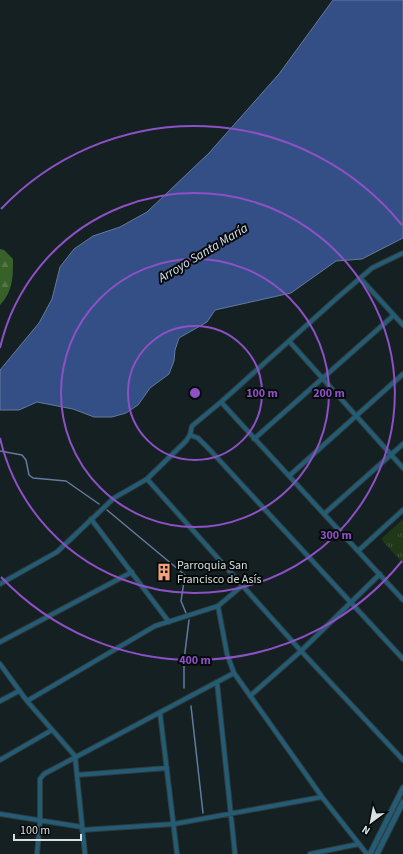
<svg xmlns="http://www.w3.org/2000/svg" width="403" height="854" font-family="'Source Sans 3',sans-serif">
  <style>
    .forest { fill: url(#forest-firs) }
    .park { fill: url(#park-tufts) }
    .water { fill: #334f85; stroke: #647aa0 }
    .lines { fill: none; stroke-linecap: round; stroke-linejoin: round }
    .stream { stroke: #647aa0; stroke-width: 1.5 }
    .minor-casing { stroke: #2f3b3c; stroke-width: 6 }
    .tertiary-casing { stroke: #2f3b3c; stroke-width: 7 }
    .minor { stroke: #255c75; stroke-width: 4 }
    .tertiary { stroke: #255c75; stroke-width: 5 }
    .ring { fill: none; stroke: #8e50c6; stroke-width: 2 }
    .labels { text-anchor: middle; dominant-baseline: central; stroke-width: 4; stroke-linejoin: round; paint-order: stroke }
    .poi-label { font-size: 12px; fill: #d8dfe0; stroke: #050909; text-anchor: start }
    .water-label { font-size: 13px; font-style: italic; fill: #d8e2f3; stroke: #050909 }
    .centre { fill: #8e50c6; stroke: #050909; stroke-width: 2 }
    .ring-label { font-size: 12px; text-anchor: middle; font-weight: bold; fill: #8e50c6; stroke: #050909; stroke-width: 4; stroke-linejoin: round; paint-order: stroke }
  </style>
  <defs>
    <pattern id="forest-firs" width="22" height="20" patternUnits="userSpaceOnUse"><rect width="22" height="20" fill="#38612a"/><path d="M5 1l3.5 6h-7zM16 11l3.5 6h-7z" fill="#547749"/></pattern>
    <pattern id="park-tufts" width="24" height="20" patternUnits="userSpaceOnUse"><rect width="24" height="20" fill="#203818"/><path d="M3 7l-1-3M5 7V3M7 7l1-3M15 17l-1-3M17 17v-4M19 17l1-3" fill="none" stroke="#405439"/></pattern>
  </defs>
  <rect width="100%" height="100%" fill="#142021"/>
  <path class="forest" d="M 0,249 L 4,250 L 13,259 C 13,277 13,291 0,305 Z"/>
  <path class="park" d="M 403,519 L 403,564 L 381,539 Z"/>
  <path class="water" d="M 333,0 L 403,0 L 403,238 L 362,259 L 336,261 L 291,293 L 215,310 L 207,322 L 179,338 L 175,350 L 174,361 L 169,374 L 150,388 L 138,405 L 126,413 L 112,417 L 94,417 L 73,409 L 37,402 L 19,410 L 0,410 L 0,370 L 39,323 L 52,299 L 60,267 L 74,249 L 93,236 L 120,227 L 147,212 L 209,153 L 279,74 Z"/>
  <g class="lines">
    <path class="stream" d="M 0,451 L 22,455 L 26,460 L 29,475 L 33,478 L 66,481 L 99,504
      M 107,510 L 185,575 L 181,601 L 186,613
      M 184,688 L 184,660 L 189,620
      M 191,706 L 203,813"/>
    <g class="minor-casing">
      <path id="minor" d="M 360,278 L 403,325
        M 289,341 L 403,468
        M 221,402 L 403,600
        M 190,435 L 198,438 L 209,449 L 403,659
        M 254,439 L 394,315
        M 289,476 L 403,374
        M 147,479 L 301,651 L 403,760
        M 324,514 L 403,444
        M 91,519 L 169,622
        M 358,551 L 403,510
        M 0,584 L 57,552 L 114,498 L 147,479 L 186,441 L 190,435 L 192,426 L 221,402 L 337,298 L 372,268 L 403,253
        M 218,606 L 227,654 L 234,673 L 322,797 L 367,854
        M 0,642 L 132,572
        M 0,664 L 27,701 L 75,756 L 85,854
        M 217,682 L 235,854
        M 250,696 L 301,651 L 380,574
        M 0,701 L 19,691
        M 27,701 L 155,626 L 218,606 L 242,586
        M 160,713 L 177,854
        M 0,760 L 52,730
        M 77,775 L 167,768
        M 0,814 L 82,827
        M 82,830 L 174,824 L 322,797
        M 37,854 L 40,821 L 40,779 L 44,774 L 234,673
        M 310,854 L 359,844"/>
    </g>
    <g class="tertiary-casing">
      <path id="tertiary" d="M 370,854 L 403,788
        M 377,854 L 403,802"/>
    </g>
    <use href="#minor" class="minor"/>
    <use href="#tertiary" class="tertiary"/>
  </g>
  <g class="ring">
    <circle cx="195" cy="393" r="67"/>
    <circle cx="195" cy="393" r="134"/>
    <path d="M0 348A200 200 0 1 1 0 438"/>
    <path d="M402 561A267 267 0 0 1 1 577M1 209A267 267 0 0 1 402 225"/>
  </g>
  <defs>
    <g id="building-bare" transform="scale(1.38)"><path d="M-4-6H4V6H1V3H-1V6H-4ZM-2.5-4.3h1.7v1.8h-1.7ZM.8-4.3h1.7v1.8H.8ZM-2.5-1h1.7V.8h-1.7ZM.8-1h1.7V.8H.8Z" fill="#f1a17c" stroke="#050909" stroke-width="2.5" paint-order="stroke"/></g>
  </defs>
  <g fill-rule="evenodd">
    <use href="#building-bare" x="164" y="572"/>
  </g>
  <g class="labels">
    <g class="poi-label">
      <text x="177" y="565">Parroquia San<tspan x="177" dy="14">Francisco de Asís</tspan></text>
    </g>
    <g class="water-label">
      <text transform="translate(203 253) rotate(-31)">Arroyo Santa María</text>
    </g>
  </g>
  <circle cx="195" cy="393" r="6" class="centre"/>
  <g class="ring-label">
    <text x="262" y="397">100 m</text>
    <text x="329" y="397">200 m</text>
    <text x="336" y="539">300 m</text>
    <text x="195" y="664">400 m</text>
  </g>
  <g transform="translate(371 822) rotate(212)" stroke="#050909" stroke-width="3" paint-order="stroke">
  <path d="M0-3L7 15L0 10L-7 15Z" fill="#d8dfe0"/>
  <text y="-6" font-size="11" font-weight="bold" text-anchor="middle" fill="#d8dfe0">N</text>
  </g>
  <path d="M14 834v6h67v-6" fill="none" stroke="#d8dfe0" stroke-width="2"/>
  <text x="20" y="834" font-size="12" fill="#d8dfe0" stroke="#050909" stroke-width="3" paint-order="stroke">100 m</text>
</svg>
